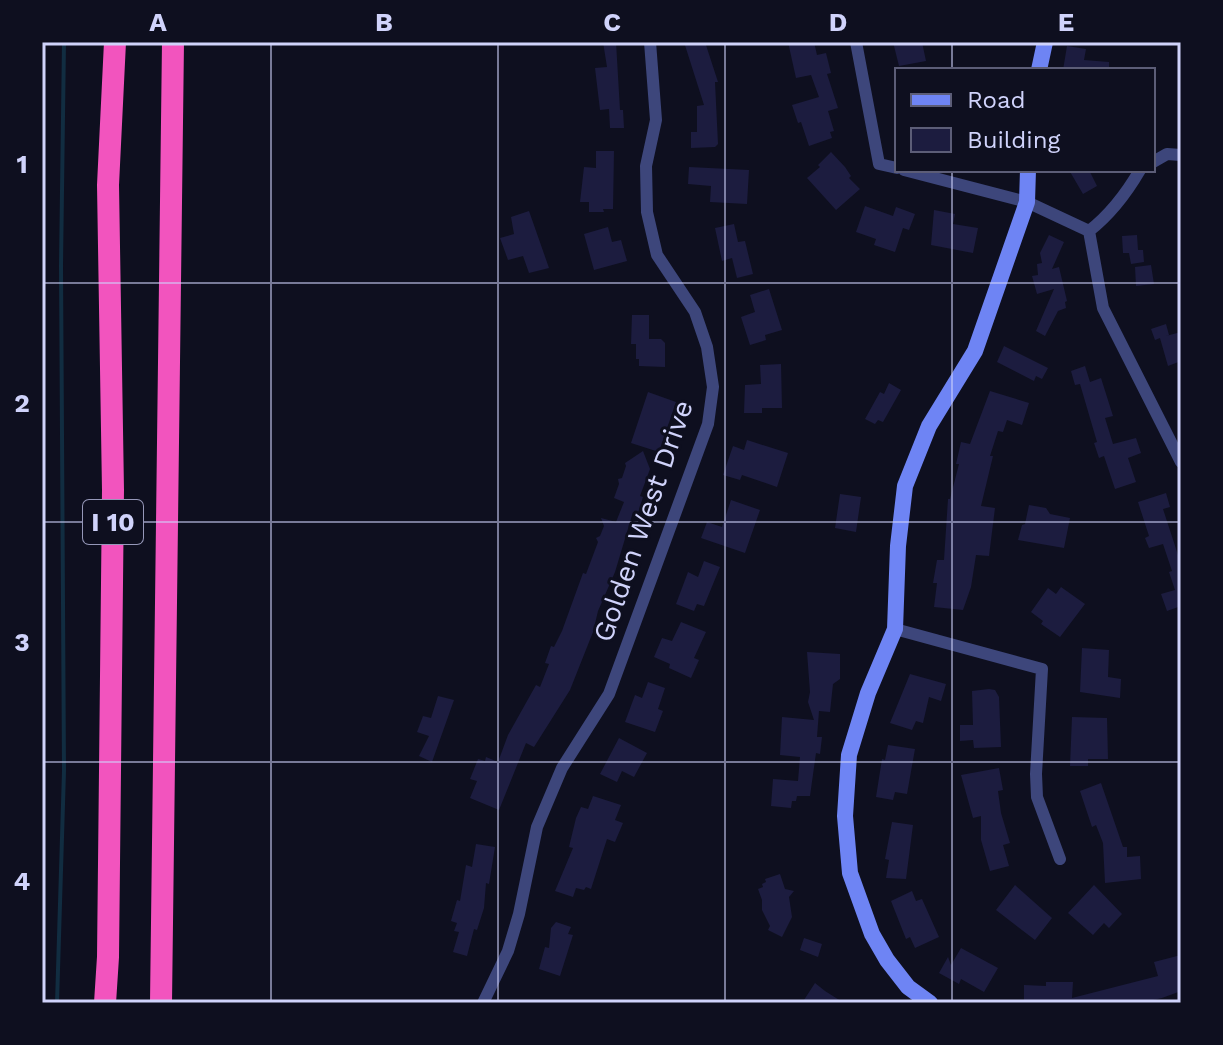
<svg xmlns="http://www.w3.org/2000/svg" width="1223" height="1045" font-family="'Work Sans',sans-serif">
  <style>
    .lines { fill: none; stroke-linecap: round; stroke-linejoin: round }
    .stream { stroke: #112d41; stroke-width: 4 }
    .building { fill: #1c1c3f }
    .street { stroke: #3d467b; stroke-width: 12 }
    .secondary { stroke: #6e84f4; stroke-width: 16 }
    .highway { stroke: #f254be; stroke-width: 22 }
    .grid { fill: none; stroke: #d0d3fb; stroke-width: 2; stroke-opacity: 0.55 }
    .labels { text-anchor: middle; dominant-baseline: central; stroke-width: 6; stroke-linejoin: round; paint-order: stroke }
    .shield { fill: #0e0f1f; stroke: #9698b9; stroke-width: 2 }
    .shield-label { font-size: 26px; font-weight: bold; fill: #d0d3fb }
    .street-label { font-size: 28px; fill: #d0d3fb; stroke: #0e0f1f }
    .neatline { fill: none; stroke: #d0d3fb; stroke-width: 3 }
    .grid-label { font-size: 26px; text-anchor: middle; font-weight: bold; fill: #d0d3fb }
  </style>
  <rect width="100%" height="100%" fill="#0e0f1f"/>
  <g class="lines">
    <path class="stream" d="M 57,1003 L 64,771 L 61,266 L 64,42"/>
  </g>
  <path class="building" d="M 603,42 L 616,42 L 620,110 L 623,110 L 624,128 L 610,128 L 609,109 L 600,110 L 595,68 L 607,67 Z
    M 684,42 L 705,42 L 718,82 L 715,82 L 718,144 L 715,147 L 691,148 L 691,132 L 697,132 L 697,106 L 704,105 Z
    M 788,42 L 814,42 L 817,55 L 826,53 L 831,73 L 827,74 L 838,108 L 828,111 L 834,131 L 830,132 L 832,138 L 809,146 L 801,122 L 798,123 L 792,105 L 819,97 L 811,75 L 796,78 Z
    M 893,42 L 922,42 L 926,61 L 899,66 Z
    M 1067,46 L 1086,49 L 1084,60 L 1109,62 L 1109,70 L 1063,70 Z
    M 596,151 L 614,151 L 613,209 L 603,209 L 604,212 L 589,212 L 589,202 L 580,202 L 584,167 L 596,168 Z
    M 831,152 L 845,167 L 851,176 L 849,178 L 860,189 L 836,210 L 807,178 L 820,167 L 818,165 Z
    M 689,167 L 749,170 L 747,204 L 710,202 L 711,186 L 688,184 Z
    M 1069,170 L 1089,170 L 1097,186 L 1083,194 Z
    M 865,206 L 893,216 L 896,207 L 915,214 L 909,230 L 903,228 L 895,252 L 874,245 L 876,239 L 856,232 Z
    M 934,210 L 955,214 L 953,224 L 978,228 L 973,253 L 931,245 Z
    M 529,211 L 549,268 L 529,273 L 523,256 L 508,260 L 500,238 L 514,234 L 511,217 Z
    M 734,224 L 738,242 L 745,241 L 753,274 L 737,278 L 732,258 L 722,261 L 715,228 Z
    M 608,227 L 612,242 L 621,240 L 627,261 L 594,270 L 584,234 Z
    M 1049,235 L 1064,242 L 1052,269 L 1059,267 L 1067,301 L 1065,302 L 1066,308 L 1058,311 L 1045,336 L 1036,331 L 1054,289 L 1037,294 L 1032,276 L 1038,275 L 1037,264 L 1042,263 L 1040,253 Z
    M 1137,235 L 1138,250 L 1143,250 L 1144,262 L 1131,264 L 1129,253 L 1123,253 L 1122,236 Z
    M 1151,265 L 1154,284 L 1136,286 L 1135,267 Z
    M 769,289 L 782,330 L 765,335 L 766,340 L 750,345 L 741,317 L 755,312 L 750,295 Z
    M 632,315 L 649,315 L 649,339 L 661,339 L 665,343 L 665,367 L 639,366 L 639,359 L 636,359 L 636,344 L 631,344 Z
    M 1166,324 L 1169,335 L 1166,336 L 1181,332 L 1181,361 L 1168,366 L 1160,338 L 1155,340 L 1151,329 Z
    M 1004,346 L 1048,368 L 1042,379 L 1036,376 L 1034,381 L 997,362 Z
    M 781,364 L 782,408 L 762,408 L 762,413 L 744,413 L 745,385 L 761,384 L 760,365 Z
    M 1085,366 L 1090,382 L 1101,378 L 1113,416 L 1105,418 L 1113,444 L 1136,438 L 1141,453 L 1128,458 L 1136,482 L 1115,489 L 1104,456 L 1099,458 L 1094,443 L 1097,442 L 1080,384 L 1075,385 L 1071,371 Z
    M 889,383 L 901,390 L 883,422 L 878,420 L 875,424 L 865,419 L 880,392 L 884,394 Z
    M 990,391 L 1029,403 L 1022,425 L 1007,420 L 1003,432 L 998,431 L 990,456 L 993,456 L 981,506 L 995,508 L 989,556 L 976,555 L 971,587 L 963,610 L 934,607 L 937,583 L 933,583 L 937,560 L 944,560 L 948,499 L 950,499 L 959,464 L 956,464 L 961,442 L 970,444 Z
    M 648,392 L 676,402 L 659,452 L 631,443 Z
    M 747,440 L 788,453 L 777,487 L 742,475 L 740,480 L 723,475 L 733,446 L 744,450 Z
    M 643,451 L 650,469 L 640,496 L 643,497 L 638,513 L 633,512 L 615,572 L 598,611 L 593,632 L 570,690 L 534,747 L 526,743 L 499,810 L 470,798 L 477,781 L 470,779 L 478,759 L 485,761 L 486,757 L 498,762 L 508,735 L 536,685 L 540,687 L 549,664 L 545,663 L 551,646 L 554,647 L 562,631 L 583,573 L 586,574 L 598,542 L 596,538 L 600,536 L 604,526 L 601,518 L 616,522 L 624,502 L 614,498 L 619,484 L 618,479 L 622,478 L 626,466 L 625,463 Z
    M 1166,493 L 1170,507 L 1163,509 L 1178,555 L 1181,554 L 1181,606 L 1167,611 L 1161,594 L 1175,590 L 1169,572 L 1172,571 L 1163,544 L 1149,548 L 1145,538 L 1149,536 L 1138,502 Z
    M 840,494 L 861,497 L 856,532 L 835,528 Z
    M 731,500 L 760,510 L 745,553 L 701,538 L 707,522 L 722,527 Z
    M 1029,505 L 1046,508 L 1050,514 L 1070,518 L 1064,548 L 1018,540 L 1022,525 L 1025,524 Z
    M 704,561 L 720,567 L 704,606 L 697,604 L 694,611 L 676,604 L 688,572 L 698,577 Z
    M 1061,587 L 1085,604 L 1060,637 L 1041,624 L 1043,621 L 1031,612 L 1048,588 L 1056,594 Z
    M 681,622 L 706,632 L 694,658 L 699,660 L 691,678 L 669,668 L 670,664 L 654,657 L 662,638 L 672,641 Z
    M 1082,648 L 1109,650 L 1108,677 L 1121,679 L 1120,698 L 1080,692 Z
    M 807,652 L 840,654 L 840,679 L 833,684 L 830,712 L 819,711 L 817,737 L 822,737 L 820,754 L 816,753 L 810,796 L 797,796 L 796,801 L 792,801 L 791,808 L 771,806 L 773,779 L 798,781 L 800,757 L 780,755 L 782,717 L 814,720 L 808,702 L 810,692 Z
    M 910,674 L 946,684 L 941,701 L 929,697 L 923,723 L 916,721 L 912,730 L 890,723 Z
    M 648,682 L 665,688 L 658,709 L 663,711 L 655,732 L 625,722 L 635,695 L 642,698 Z
    M 989,689 L 995,690 L 999,697 L 1001,747 L 974,748 L 973,740 L 960,741 L 960,725 L 973,725 L 972,691 Z
    M 438,696 L 454,700 L 432,762 L 419,756 L 429,736 L 417,732 L 423,716 L 431,718 Z
    M 1072,717 L 1107,718 L 1108,759 L 1088,759 L 1088,766 L 1070,766 Z
    M 619,738 L 647,753 L 634,777 L 622,771 L 617,782 L 600,774 Z
    M 888,745 L 915,749 L 907,794 L 895,792 L 893,800 L 876,797 L 882,759 L 885,760 Z
    M 999,768 L 1003,790 L 998,791 L 1001,813 L 1010,843 L 1003,845 L 1009,866 L 990,871 L 981,840 L 981,816 L 973,818 L 961,775 Z
    M 1101,783 L 1123,847 L 1127,847 L 1127,857 L 1140,856 L 1141,879 L 1105,883 L 1103,843 L 1096,825 L 1092,827 L 1080,791 Z
    M 593,796 L 621,805 L 615,820 L 623,823 L 615,842 L 607,839 L 591,889 L 586,887 L 584,890 L 576,888 L 573,897 L 555,891 L 573,848 L 569,847 L 576,818 L 581,807 L 588,809 Z
    M 892,822 L 913,825 L 906,879 L 886,878 L 889,860 L 885,859 Z
    M 476,844 L 495,847 L 489,884 L 486,883 L 484,908 L 477,930 L 474,929 L 467,956 L 453,952 L 459,932 L 454,931 L 457,923 L 451,921 L 457,900 L 460,901 L 466,865 L 472,867 Z
    M 780,874 L 785,889 L 794,891 L 789,897 L 792,917 L 782,937 L 768,930 L 770,926 L 762,910 L 762,900 L 758,889 L 763,887 L 762,884 L 766,882 L 765,879 Z
    M 1015,885 L 1052,918 L 1035,940 L 996,910 Z
    M 1094,885 L 1122,914 L 1109,928 L 1104,923 L 1093,935 L 1068,913 Z
    M 912,891 L 916,901 L 922,899 L 939,937 L 915,948 L 910,937 L 906,939 L 891,901 Z
    M 556,922 L 571,927 L 568,934 L 573,935 L 560,976 L 539,969 L 545,947 L 549,948 L 551,928 Z
    M 804,938 L 822,944 L 818,957 L 800,950 Z
    M 961,948 L 998,968 L 984,992 L 961,979 L 959,984 L 939,973 L 948,957 L 951,965 Z
    M 1181,955 L 1181,991 L 1162,998 L 1140,1003 L 1024,1003 L 1024,985 L 1046,986 L 1046,982 L 1073,982 L 1072,998 L 1158,976 L 1154,962 Z
    M 815,983 L 825,991 L 844,1003 L 802,1003 Z"/>
  <g class="lines">
    <path class="street" d="M 856,42 L 879,164 L 897,168
      M 1153,162 L 1167,154 L 1181,155
      M 904,170 L 1027,202 L 1089,231 C 1111,214 1126,194 1140,170
      M 1089,231 L 1103,308 L 1181,462
      M 895,629 L 1042,669 L 1036,774 L 1037,797 L 1060,859
      M 483,1003 L 508,951 L 519,914 L 537,827 L 562,768 L 609,694 L 708,424 L 713,387 L 707,347 L 695,312 L 657,255 L 647,212 L 646,166 L 656,120 L 650,42"/>
    <path class="secondary" d="M 1039,70 L 1045,42
      M 930,1003 L 908,987 L 887,960 L 872,934 L 850,873 L 845,816 L 849,755 L 868,693 L 895,629 L 898,546 L 905,486 L 929,426 L 975,351 L 1027,202 L 1028,170"/>
    <path class="highway" d="M 105,1003 L 108,957 L 113,490 L 108,185 L 115,42
      M 161,1003 L 173,42"/>
  </g>
  <path class="grid" d="M 271,42 L 271,1003M 498,42 L 498,1003M 725,42 L 725,1003M 952,42 L 952,70M 952,170 L 952,1003M 42,283 L 1181,283M 42,522 L 1181,522M 42,762 L 1181,762"/>
  <g class="labels">
    <rect class="shield" x="83" y="500" width="60" height="44" rx="6"/>
    <g class="shield-label">
      <text x="113" y="522">I 10</text>
    </g>
    <g class="street-label">
      <text transform="translate(643 521) rotate(-71)">Golden West Drive</text>
    </g>
  </g>
  <rect width="1223" height="1045" fill="none" stroke="#0e0f1f" stroke-width="88"/>
  <rect x="895" y="68" width="260" height="104" fill="#0e0f1f" stroke="#5c5d77" stroke-width="2"/>
  <rect x="911" y="94" width="40" height="12" fill="#6e84f4" stroke="#5c5d77" stroke-width="2"/>
  <text x="967" y="108" font-size="24" fill="#d0d3fb">Road</text>
  <rect x="911" y="128" width="40" height="24" fill="#1c1c3f" stroke="#5c5d77" stroke-width="2"/>
  <text x="967" y="148" font-size="24" fill="#d0d3fb">Building</text>
  <rect x="44" y="44" width="1135" height="957" class="neatline"/>
  <g class="grid-label">
    <text x="158" y="31">A</text>
    <text x="384" y="31">B</text>
    <text x="612" y="31">C</text>
    <text x="838" y="31">D</text>
    <text x="1066" y="31">E</text>
    <text x="22" y="173">1</text>
    <text x="22" y="412">2</text>
    <text x="22" y="651">3</text>
    <text x="22" y="890">4</text>
  </g>
</svg>
